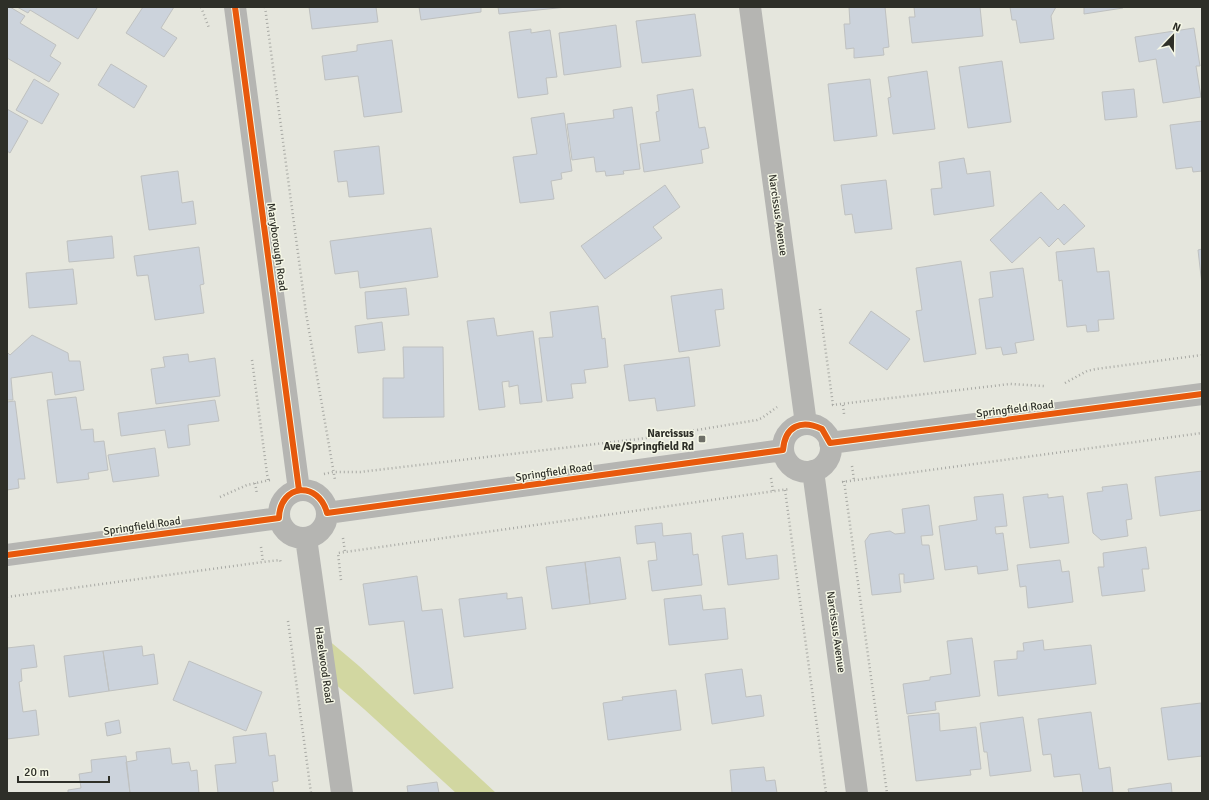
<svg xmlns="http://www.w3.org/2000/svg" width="1209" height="800" font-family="Signika,sans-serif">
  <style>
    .green { fill: #d2d7a1 }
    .building { fill: #ccd3dc; stroke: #bfc1c0 }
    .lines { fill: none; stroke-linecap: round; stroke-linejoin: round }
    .path { stroke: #a8a9a4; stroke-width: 2.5; stroke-dasharray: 1 3; stroke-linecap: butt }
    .street { stroke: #b5b5b2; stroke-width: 22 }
    .cycleway-casing { stroke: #f5f7e6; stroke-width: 8 }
    .cycleway { stroke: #e8590c; stroke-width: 6 }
    .poi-dot { fill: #6e6f67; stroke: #f5f7e6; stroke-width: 1.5 }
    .labels { text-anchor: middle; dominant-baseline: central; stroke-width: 3; stroke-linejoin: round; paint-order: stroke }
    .street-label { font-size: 11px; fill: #2e2f28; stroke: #f5f7e6 }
    .poi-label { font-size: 11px; font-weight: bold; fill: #2e2f28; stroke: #f5f7e6; text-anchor: end }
  </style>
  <rect width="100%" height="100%" fill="#e5e6dd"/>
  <path class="green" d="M 320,633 L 359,666 L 496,793 L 456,793 L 364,709 L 326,676 Z"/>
  <path class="building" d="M 7,7 L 10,7 L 25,16 L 20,23 L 56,45 L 50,56 L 61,63 L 49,82 L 7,58 Z
    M 17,7 L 94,7 L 97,8 L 78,39 L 30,10 L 28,13 Z
    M 143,7 L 174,7 L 161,28 L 177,38 L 164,57 L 126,33 Z
    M 309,7 L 376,7 L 378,22 L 312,29 Z
    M 419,7 L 481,7 L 481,12 L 421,20 Z
    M 498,7 L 567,7 L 499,14 Z
    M 849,7 L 885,7 L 889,47 L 883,48 L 884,55 L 854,58 L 854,48 L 846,49 L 844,24 L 850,24 Z
    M 914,7 L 980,7 L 983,36 L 912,43 L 909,17 L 915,17 Z
    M 1010,7 L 1059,7 L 1056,7 L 1051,16 L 1054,39 L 1020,43 L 1016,20 L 1012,20 Z
    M 1084,7 L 1122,7 L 1123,8 L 1084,14 Z
    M 695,14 L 701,56 L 642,63 L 636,21 Z
    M 616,25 L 621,67 L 564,75 L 559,33 Z
    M 1194,28 L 1200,66 L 1196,66 L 1201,97 L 1163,103 L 1156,59 L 1139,62 L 1135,37 Z
    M 531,29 L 531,33 L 550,30 L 557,77 L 546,78 L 548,94 L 518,98 L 509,32 Z
    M 392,40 L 402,112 L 364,117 L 358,76 L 325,80 L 322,56 L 357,51 L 357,45 Z
    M 1002,61 L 1011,122 L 968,128 L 959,67 Z
    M 111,64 L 147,86 L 134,108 L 98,85 Z
    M 927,71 L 935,129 L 893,134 L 888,98 L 891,97 L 888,77 Z
    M 34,79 L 59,94 L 42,124 L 16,110 Z
    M 870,79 L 877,136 L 834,141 L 828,84 Z
    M 693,89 L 699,128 L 705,127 L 709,148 L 701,150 L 703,163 L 644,172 L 640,144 L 660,141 L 656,112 L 659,111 L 657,95 Z
    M 1134,89 L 1137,117 L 1105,120 L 1102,92 Z
    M 632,107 L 640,169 L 623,171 L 624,174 L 606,176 L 605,171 L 596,172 L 594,157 L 572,160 L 567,124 L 614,118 L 613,110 Z
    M 7,109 L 28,121 L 10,153 L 7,151 Z
    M 564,113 L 572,171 L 561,173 L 562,179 L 551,181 L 554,199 L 520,203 L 513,157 L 537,154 L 531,118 Z
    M 1202,121 L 1202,171 L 1193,172 L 1192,167 L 1176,169 L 1170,125 Z
    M 379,146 L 384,194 L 349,197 L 347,181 L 338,182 L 334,151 Z
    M 964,158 L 967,174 L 990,171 L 994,206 L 934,215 L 931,189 L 942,188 L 939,162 Z
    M 178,171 L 182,203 L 193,201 L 196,224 L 149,230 L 141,176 Z
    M 886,180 L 892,229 L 855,233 L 852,214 L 845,215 L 841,185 Z
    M 665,185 L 680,207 L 653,227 L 662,238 L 605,279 L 581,246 Z
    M 1041,192 L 1058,210 L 1064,204 L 1085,226 L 1064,245 L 1058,238 L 1049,247 L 1040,237 L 1012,263 L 990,240 Z
    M 431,228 L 438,277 L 360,288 L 358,271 L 335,274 L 330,241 Z
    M 112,236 L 114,258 L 69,262 L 67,241 Z
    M 199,247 L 204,284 L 200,285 L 204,313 L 155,320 L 148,275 L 137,276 L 134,256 Z
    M 1094,248 L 1097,272 L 1109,271 L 1114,319 L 1098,320 L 1099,331 L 1087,332 L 1086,325 L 1067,327 L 1062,280 L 1059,281 L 1056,252 Z
    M 1202,249 L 1202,285 L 1198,250 Z
    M 961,261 L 976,354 L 924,362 L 916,311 L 922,310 L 916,268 Z
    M 1023,268 L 1034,340 L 1015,343 L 1017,353 L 1003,355 L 1001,347 L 986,349 L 979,299 L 993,297 L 990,272 Z
    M 73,269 L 77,304 L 29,308 L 26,273 Z
    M 406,288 L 409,315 L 367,319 L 365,292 Z
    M 722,289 L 724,309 L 715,310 L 720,346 L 679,352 L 671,296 Z
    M 598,306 L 602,339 L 605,338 L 608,367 L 584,370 L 586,383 L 571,384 L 573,398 L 547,401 L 539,338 L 553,337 L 550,312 Z
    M 871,311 L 910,339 L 887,370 L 849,343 Z
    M 494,318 L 497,336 L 533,331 L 542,402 L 520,404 L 518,385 L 509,387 L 509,381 L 502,382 L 505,407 L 479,410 L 467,321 Z
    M 382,322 L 385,350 L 358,353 L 355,326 Z
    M 32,335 L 68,353 L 69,361 L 80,361 L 84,390 L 55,395 L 52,372 L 11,378 L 13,400 L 7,400 L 7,352 L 10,355 Z
    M 403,347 L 443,347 L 444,417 L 383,418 L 383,378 L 404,378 Z
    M 188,354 L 189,362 L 215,358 L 220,396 L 156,404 L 151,369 L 165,367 L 163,357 Z
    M 689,357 L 695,406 L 657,411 L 655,398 L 629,401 L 624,365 Z
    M 76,397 L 81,430 L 93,429 L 94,442 L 104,441 L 108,470 L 88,473 L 89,479 L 57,483 L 47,400 Z
    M 215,400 L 219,421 L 188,425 L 190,445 L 168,448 L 165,430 L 121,436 L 118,413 Z
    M 15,401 L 25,479 L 18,479 L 19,488 L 7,490 L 7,402 Z
    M 155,448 L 159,476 L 113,482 L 108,455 Z
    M 1202,471 L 1202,510 L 1160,516 L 1155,477 Z
    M 1127,484 L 1132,519 L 1126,520 L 1128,536 L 1101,540 L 1093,533 L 1087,493 L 1103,491 L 1102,487 Z
    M 1003,494 L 1007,526 L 995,527 L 996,534 L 1003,533 L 1008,570 L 978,574 L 977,566 L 945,570 L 939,526 L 977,520 L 974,497 Z
    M 1048,494 L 1048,498 L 1063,496 L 1069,543 L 1030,548 L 1023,497 Z
    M 929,505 L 933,535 L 921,536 L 922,545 L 929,545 L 934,579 L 904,583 L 904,574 L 899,574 L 901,592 L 872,595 L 865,541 L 870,534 L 890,531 L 895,534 L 905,533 L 902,509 Z
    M 662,523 L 663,536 L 691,533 L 693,555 L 698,554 L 702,585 L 652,591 L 648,561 L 657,560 L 655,542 L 637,544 L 635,526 Z
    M 743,533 L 746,559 L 777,555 L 779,579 L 728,585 L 722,536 Z
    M 1146,547 L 1149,569 L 1142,569 L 1145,591 L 1102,596 L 1098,567 L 1104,567 L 1103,553 Z
    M 620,557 L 626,599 L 590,604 L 585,562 Z
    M 1060,560 L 1062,572 L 1069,571 L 1073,602 L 1028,608 L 1026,586 L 1020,587 L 1017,565 Z
    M 585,562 L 590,604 L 552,609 L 546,567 Z
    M 417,576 L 422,611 L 442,609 L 453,688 L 414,694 L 404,621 L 369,625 L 363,584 Z
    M 507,593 L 507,599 L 522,597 L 526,629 L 464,637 L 459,599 Z
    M 701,595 L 703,610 L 725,608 L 728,639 L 669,645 L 664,599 Z
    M 972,638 L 980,696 L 935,702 L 936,710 L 907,714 L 903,684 L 930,680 L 930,677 L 951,674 L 947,641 Z
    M 1043,640 L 1044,650 L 1091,645 L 1096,684 L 998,696 L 994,661 L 1017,659 L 1017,651 L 1024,651 L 1023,643 Z
    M 34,645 L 37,667 L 21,669 L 22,681 L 19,682 L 23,712 L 36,710 L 39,735 L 7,739 L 7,648 Z
    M 142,646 L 143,656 L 154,654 L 158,684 L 109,691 L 103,651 Z
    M 103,651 L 109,691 L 69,697 L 64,656 Z
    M 189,661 L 262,692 L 246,731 L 173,700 Z
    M 742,669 L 746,697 L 761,695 L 764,716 L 712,724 L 705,674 Z
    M 676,690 L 681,730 L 608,740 L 603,703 L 623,700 L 622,697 Z
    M 1201,703 L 1202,756 L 1168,760 L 1161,708 Z
    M 1091,712 L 1099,769 L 1110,767 L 1113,793 L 1083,793 L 1080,774 L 1054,777 L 1051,754 L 1043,755 L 1038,719 Z
    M 939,713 L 940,731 L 976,727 L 981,769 L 970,770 L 971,775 L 916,781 L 908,716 Z
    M 1023,717 L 1031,771 L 990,776 L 987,752 L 984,752 L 980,723 Z
    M 119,720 L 121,733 L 107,736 L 105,723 Z
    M 266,733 L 269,756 L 275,755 L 278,781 L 272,782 L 274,793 L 218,793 L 215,765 L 236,763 L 233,737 Z
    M 170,748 L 172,764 L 189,762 L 191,771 L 197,770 L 199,793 L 130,793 L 126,762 L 137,760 L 136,752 Z
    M 126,756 L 130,793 L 68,793 L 68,790 L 81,788 L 79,774 L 92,772 L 91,760 Z
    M 764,767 L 766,781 L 775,780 L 777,793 L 732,793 L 730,770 Z
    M 437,782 L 439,793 L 408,793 L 407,786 Z
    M 1171,783 L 1172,793 L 1129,793 L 1128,789 Z"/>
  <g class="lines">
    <path class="path" d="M 201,7 L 209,28
      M 265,7 L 306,313 L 335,480
      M 820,309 L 833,405
      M 252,360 L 268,481
      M 1065,383 L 1087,371 L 1096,369 L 1202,355
      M 832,405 L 1010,384 L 1044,386
      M 843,405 L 844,414
      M 852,466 L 854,480
      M 324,474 L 333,472 L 360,472 L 655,437 L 757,420 L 762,418 L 777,407
      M 771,478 L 773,491
      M 844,481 L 887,793
      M 842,482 L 1202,433
      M 255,483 L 257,494
      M 785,490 L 826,793
      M 220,497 L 247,485 L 270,480
      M 343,538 L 345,552
      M 261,547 L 263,562
      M 341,580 L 338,553 L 789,489
      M 7,597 L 263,562 L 280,560 L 281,563
      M 288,621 L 311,793"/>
    <path class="street" d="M 235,7 L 299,490
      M 750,7 L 806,424
      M783 448a24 24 0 1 1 48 0a24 24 0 1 1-48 0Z
      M 830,443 L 1202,394
      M 813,471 L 857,793
      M279 514a24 24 0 1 1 48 0a24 24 0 1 1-48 0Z
      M 327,513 L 783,450
      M 306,538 L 342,793
      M 7,555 L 279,518"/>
    <g class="cycleway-casing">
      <path id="cycleway" d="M 235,7 L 299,490
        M 7,555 L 279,518 C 280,483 319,481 327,513 L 783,450 C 785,426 801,419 822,429 L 830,443 L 1202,394"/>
    </g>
    <use href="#cycleway" class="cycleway"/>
  </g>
  <rect class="poi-dot" x="698" y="435" width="8" height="8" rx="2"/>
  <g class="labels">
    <g class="street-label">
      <text transform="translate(778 215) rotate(82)">Narcissus Avenue</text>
      <text transform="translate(277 247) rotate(82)">Maryborough Road</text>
      <text transform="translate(1015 409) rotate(-7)">Springfield Road</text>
      <text transform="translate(554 472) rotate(-8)">Springfield Road</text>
      <text transform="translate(142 526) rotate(-8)">Springfield Road</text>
      <text transform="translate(836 632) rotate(82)">Narcissus Avenue</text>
      <text transform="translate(324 665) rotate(82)">Hazelwood Road</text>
    </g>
    <g class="poi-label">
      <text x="694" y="433">Narcissus<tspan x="694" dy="13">Ave/Springfield Rd</tspan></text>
    </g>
  </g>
  <rect width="1209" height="800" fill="none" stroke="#2e2f28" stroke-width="16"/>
  <g transform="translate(1173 36) rotate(22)" stroke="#f5f7e6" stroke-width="3" paint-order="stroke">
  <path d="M0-3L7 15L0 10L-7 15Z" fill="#2e2f28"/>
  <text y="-6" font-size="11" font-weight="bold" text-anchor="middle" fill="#2e2f28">N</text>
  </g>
  <path d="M18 776v6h91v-6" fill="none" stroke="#2e2f28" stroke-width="2"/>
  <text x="24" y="776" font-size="12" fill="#2e2f28" stroke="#f5f7e6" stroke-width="3" paint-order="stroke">20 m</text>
</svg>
